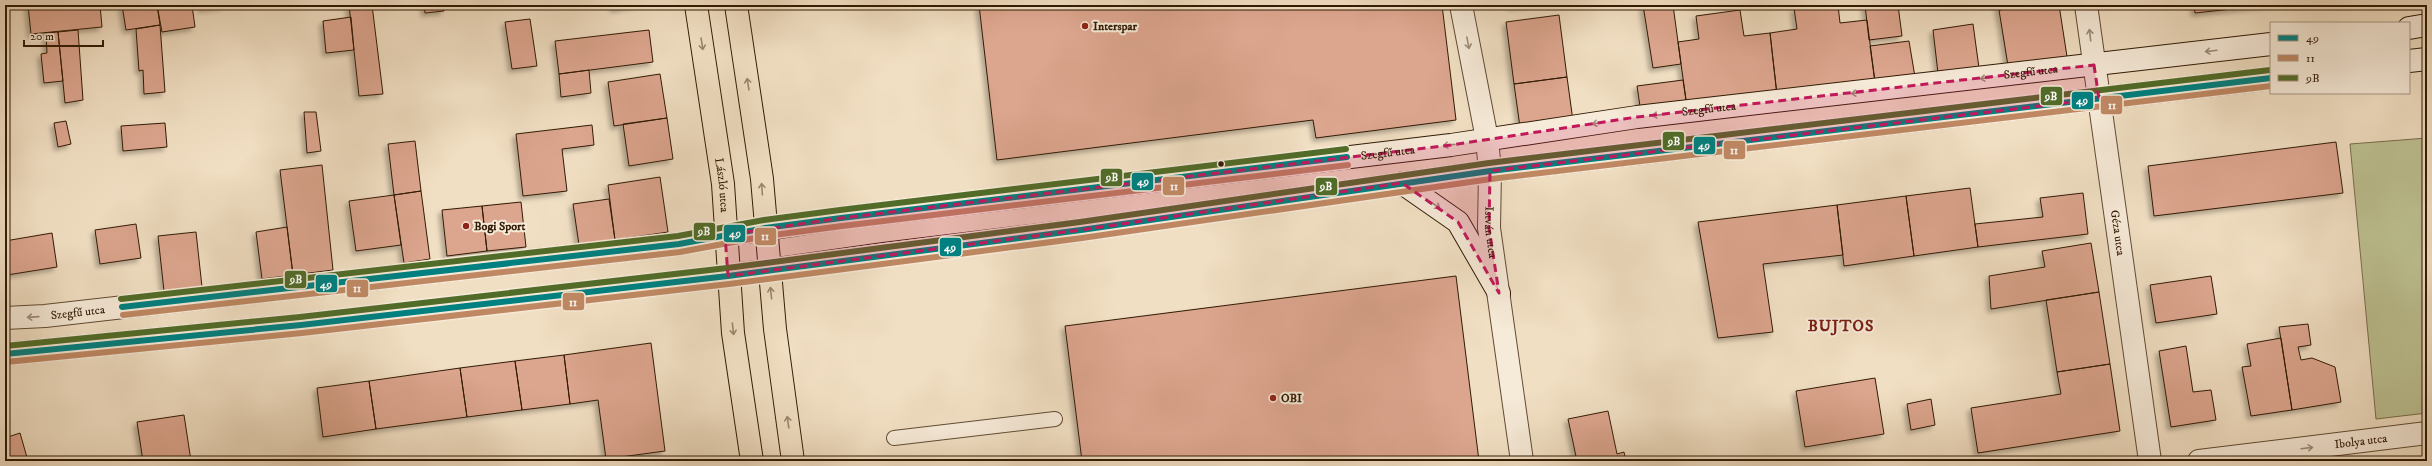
<svg xmlns="http://www.w3.org/2000/svg" width="2432" height="466" font-family="'IM FELL DW Pica',serif">
  <style>
    .green { fill: #bdc192; stroke: #776e4b }
    .building { fill: #dca58e; stroke: #311a04; filter: url(#shadow) }
    .lines { fill: none; stroke-linecap: round; stroke-linejoin: round }
    .lane-casing { stroke: #614b34; stroke-width: 16 }
    .street-casing { stroke: #614b34; stroke-width: 24 }
    .secondary-casing { stroke: #311a04; stroke-width: 24 }
    .primary-casing { stroke: #311a04; stroke-width: 24 }
    .lane { stroke: #f6ead8; stroke-width: 14 }
    .street { stroke: #f6ead8; stroke-width: 22 }
    .secondary { stroke: #f6ead8; stroke-width: 22 }
    .primary { stroke: #f1dfc3; stroke-width: 22 }
    .bus-1-casing { stroke: #f6ead8; stroke-width: 9 }
    .bus-2-casing { stroke: #f6ead8; stroke-width: 9 }
    .bus-3-casing { stroke: #f6ead8; stroke-width: 9 }
    .bus-1 { stroke: #008080; stroke-width: 6 }
    .bus-2 { stroke: #bf8863; stroke-width: 6 }
    .bus-3 { stroke: #516c28; stroke-width: 6 }
    .oneway { stroke: #9d8c79 }
    .oneway2 { stroke: #9b866d }
    .marked { fill: #c2185b; fill-opacity: 0.2; stroke: #c2185b; stroke-width: 3; stroke-dasharray: 8 5; stroke-linejoin: round }
    .poi-dot { fill: #8f2418; stroke: #f6ead8; stroke-width: 1.5 }
    .bus-dot { fill: #311a04; stroke: #f6ead8; stroke-width: 1.5 }
    .labels { text-anchor: middle; dominant-baseline: central; stroke-width: 4; stroke-linejoin: round; paint-order: stroke }
    .poi-label { font-size: 12px; font-weight: bold; fill: #311a04; stroke: #f6ead8; text-anchor: start }
    .street-label { font-size: 12px; fill: #311a04; stroke: #f6ead8 }
    .district-label { font-size: 16px; font-weight: bold; letter-spacing: 1px; fill: #7a1f14; stroke: #f6ead8 }
    .line-badge { stroke: #f6ead8; stroke-width: 1.5 }
    .badge-label { font-size: 11px; text-anchor: middle; font-weight: bold; fill: #fff }
  </style>
  <defs>
    <filter id="shadow"><feDropShadow dx="-3.5" dy="3.5" stdDeviation="2" flood-color="#0004"/></filter>
  </defs>
  <rect width="100%" height="100%" fill="#f1dfc3"/>
  <filter id="stains"><feTurbulence type="fractalNoise" baseFrequency=".005" numOctaves="4"/><feColorMatrix values="0 0 0 0 .2 0 0 0 0 .09 0 0 0 0 .02 0 0 0 .5 -.17"/></filter>
  <radialGradient id="worn" r=".72"><stop offset=".6" stop-color="#630" stop-opacity="0"/><stop offset="1" stop-color="#630" stop-opacity=".3"/></radialGradient>
  <path class="green" d="M 2427,138 L 2427,413 L 2376,419 L 2350,144 Z"/>
  <path class="building" d="M 28,5 L 100,5 L 102,27 L 31,34 Z
    M 122,5 L 157,5 L 160,25 L 126,30 Z
    M 157,5 L 192,5 L 195,27 L 162,32 Z
    M 201,5 L 225,5 L 225,6 L 202,9 Z
    M 349,5 L 372,5 L 383,94 L 359,96 Z
    M 424,5 L 444,5 L 444,11 L 425,13 Z
    M 613,5 L 637,5 L 614,9 Z
    M 979,5 L 1442,5 L 1456,120 L 1316,138 L 1313,120 L 997,160 Z
    M 1511,5 L 1531,5 L 1511,7 Z
    M 1643,5 L 1673,5 L 1681,64 L 1653,68 Z
    M 1821,5 L 1838,5 L 1840,23 L 1867,20 L 1875,82 L 1777,95 L 1770,33 L 1797,29 L 1794,8 Z
    M 1865,5 L 1898,5 L 1902,36 L 1869,40 Z
    M 1998,5 L 2030,5 L 1999,10 Z
    M 2030,5 L 2059,5 L 2068,63 L 2009,72 L 1999,10 Z
    M 2194,5 L 2269,5 L 2195,13 Z
    M 1740,10 L 1744,36 L 1770,33 L 1777,95 L 1687,107 L 1678,42 L 1699,39 L 1696,16 Z
    M 1559,15 L 1567,77 L 1514,84 L 1506,22 Z
    M 351,17 L 354,50 L 326,53 L 323,21 Z
    M 530,19 L 537,66 L 512,69 L 505,22 Z
    M 1973,24 L 1979,68 L 1938,73 L 1933,30 Z
    M 160,25 L 165,92 L 144,94 L 143,70 L 139,71 L 136,29 Z
    M 78,30 L 83,100 L 65,103 L 58,32 Z
    M 649,30 L 653,62 L 559,74 L 555,41 Z
    M 58,32 L 63,81 L 44,83 L 41,54 L 47,53 L 46,33 Z
    M 1909,41 L 1915,77 L 1875,82 L 1870,46 Z
    M 589,70 L 591,93 L 561,97 L 559,74 Z
    M 660,74 L 667,118 L 614,126 L 608,82 Z
    M 1567,77 L 1573,121 L 1520,127 L 1514,84 Z
    M 1683,80 L 1687,107 L 1641,113 L 1637,86 Z
    M 304,112 L 316,112 L 321,151 L 307,153 Z
    M 667,118 L 673,159 L 629,166 L 623,124 Z
    M 66,121 L 71,144 L 58,147 L 54,123 Z
    M 165,123 L 167,147 L 123,151 L 121,126 Z
    M 592,125 L 594,145 L 562,149 L 567,191 L 523,196 L 516,134 Z
    M 415,141 L 421,191 L 394,195 L 388,144 Z
    M 2336,142 L 2343,193 L 2154,216 L 2148,166 Z
    M 322,165 L 333,270 L 293,275 L 280,170 Z
    M 660,177 L 668,232 L 615,240 L 608,185 Z
    M 1970,188 L 1978,247 L 1914,256 L 1906,196 Z
    M 421,191 L 430,259 L 404,263 L 394,195 Z
    M 2083,193 L 2088,234 L 1978,247 L 1975,224 L 2043,217 L 2040,198 Z
    M 394,195 L 401,245 L 356,251 L 349,201 Z
    M 1906,196 L 1914,256 L 1844,266 L 1837,205 Z
    M 609,199 L 615,240 L 579,245 L 573,204 Z
    M 521,202 L 526,247 L 487,251 L 482,206 Z
    M 1837,205 L 1843,255 L 1763,264 L 1773,332 L 1718,338 L 1698,222 Z
    M 482,206 L 487,251 L 447,256 L 442,210 Z
    M 136,224 L 141,258 L 100,264 L 95,230 Z
    M 287,227 L 293,275 L 262,279 L 256,232 Z
    M 196,232 L 202,287 L 164,291 L 158,236 Z
    M 52,233 L 57,267 L 7,275 L 5,241 Z
    M 2091,243 L 2099,292 L 1991,309 L 1989,276 L 2045,267 L 2042,251 Z
    M 1456,276 L 1479,461 L 1082,461 L 1065,326 Z
    M 2211,276 L 2217,314 L 2156,323 L 2150,285 Z
    M 2099,292 L 2110,364 L 2057,372 L 2046,300 Z
    M 2308,324 L 2311,345 L 2298,347 L 2301,360 L 2312,358 L 2335,367 L 2341,402 L 2292,410 L 2279,327 Z
    M 2281,338 L 2292,410 L 2251,416 L 2242,367 L 2251,366 L 2247,344 Z
    M 651,343 L 665,451 L 606,459 L 598,400 L 570,404 L 564,355 Z
    M 2186,346 L 2193,392 L 2211,390 L 2216,420 L 2171,427 L 2159,351 Z
    M 564,355 L 570,404 L 522,410 L 515,361 Z
    M 515,361 L 522,410 L 467,417 L 460,368 Z
    M 2110,364 L 2120,431 L 1978,453 L 1971,408 L 2061,394 L 2057,372 Z
    M 460,368 L 467,417 L 376,429 L 369,381 Z
    M 1875,378 L 1884,434 L 1805,447 L 1796,391 Z
    M 369,381 L 376,429 L 323,437 L 317,388 Z
    M 1931,399 L 1935,425 L 1911,430 L 1907,404 Z
    M 1608,411 L 1617,454 L 1624,452 L 1626,461 L 1577,461 L 1568,419 Z
    M 184,415 L 191,461 L 143,461 L 137,422 Z
    M 20,433 L 28,461 L 5,461 L 5,438 Z"/>
  <g class="lines">
    <g class="lane-casing">
      <path id="lane" d="M 894,438 L 1055,419"/>
    </g>
    <g class="street-casing">
      <g id="street">
        <path id="s1" d="M 1461,5 L 1487,139 L 1490,171 L 1489,228 L 1522,461"/>
        <path id="s2" d="M 2086,5 L 2150,461"/>
        <path id="s3" d="M 5,318 L 45,316 L 679,244 L 725,235"/>
        <path d="M 5,354 L 301,325 L 728,276"/>
        <path id="s4" d="M 2199,461 L 2427,433"/>
      </g>
    </g>
    <g class="secondary-casing">
      <g id="secondary">
        <path d="M 2409,28 L 2427,25"/>
        <path d="M 2409,61 L 2427,59"/>
        <path d="M 1402,183 L 1458,222 L 1499,293"/>
        <path id="s5" d="M 725,235 L 841,218 L 1451,145 L 1637,117 L 2271,44"/>
        <path d="M 728,276 L 884,254 L 1081,230 L 1490,171 L 2271,78"/>
      </g>
    </g>
    <g class="primary-casing">
      <g id="primary">
        <path id="s6" d="M 696,5 L 723,184 L 733,333 L 752,461"/>
        <path d="M 736,5 L 762,179 L 775,329 L 793,461"/>
      </g>
    </g>
    <use href="#lane" class="lane"/>
    <use href="#street" class="street"/>
    <use href="#secondary" class="secondary"/>
    <use href="#primary" class="primary"/>
    <g class="bus-1-casing">
      <path id="bus-1" d="M 122,307 L 679,244 L 765,228 L 841,218 L 1347,157
        M 5,354 L 301,325 L 728,276 L 1081,230 L 1490,171 L 2271,78"/>
    </g>
    <g class="bus-2-casing">
      <path id="bus-2" d="M 123,315 L 680,252 L 766,236 L 842,226 L 1348,165
        M 6,362 L 302,333 L 729,284 L 1082,238 L 1491,179 L 2271,86"/>
    </g>
    <g class="bus-3-casing">
      <path id="bus-3" d="M 121,299 L 678,236 L 764,220 L 840,210 L 1346,149
        M 5,346 L 300,317 L 727,268 L 1080,222 L 1489,163 L 2270,70"/>
    </g>
    <use href="#bus-1" class="bus-1"/>
    <use href="#bus-2" class="bus-2"/>
    <use href="#bus-3" class="bus-3"/>
  </g>
  <defs><path id="oneway-shaft" d="M-6 0H5M1.5-3L5.5 0L1.5 3" fill="none" stroke-width="1.6" stroke-linecap="round" stroke-linejoin="round"/></defs>
  <g class="oneway">
    <use href="#oneway-shaft" transform="translate(2090 35) rotate(-97)"/>
    <use href="#oneway-shaft" transform="translate(1468 43) rotate(79)"/>
    <use href="#oneway-shaft" transform="translate(2211 51) rotate(173)"/>
    <use href="#oneway-shaft" transform="translate(1986 78) rotate(174)"/>
    <use href="#oneway-shaft" transform="translate(1857 93) rotate(174)"/>
    <use href="#oneway-shaft" transform="translate(1658 115) rotate(174)"/>
    <use href="#oneway-shaft" transform="translate(1598 123) rotate(172)"/>
    <use href="#oneway-shaft" transform="translate(1449 145) rotate(173)"/>
    <use href="#oneway-shaft" transform="translate(1435 205) rotate(34)"/>
    <use href="#oneway-shaft" transform="translate(33 317) rotate(176)"/>
    <use href="#oneway-shaft" transform="translate(2307 448) rotate(-7)"/>
  </g>
  <g class="oneway2">
    <use href="#oneway-shaft" transform="translate(702 44) rotate(81)"/>
    <use href="#oneway-shaft" transform="translate(748 84) rotate(-99)"/>
    <use href="#oneway-shaft" transform="translate(762 189) rotate(-94)"/>
    <use href="#oneway-shaft" transform="translate(771 293) rotate(-96)"/>
    <use href="#oneway-shaft" transform="translate(733 329) rotate(84)"/>
    <use href="#oneway-shaft" transform="translate(788 422) rotate(-98)"/>
  </g>
  <path class="marked" d="M 2094,65 L 2099,99 L 1490,171 L 1489,228 L 1499,293 L 1458,222 L 1402,183 L 1081,230 L 728,276 L 725,235 L 841,218 L 1451,145 L 1637,117 Z"/>
  <g class="poi-dot">
    <circle cx="1085" cy="26" r="4"/>
    <circle cx="466" cy="226" r="4"/>
    <circle cx="1273" cy="398" r="4"/>
  </g>
  <circle class="bus-dot" cx="1221" cy="164" r="3.5"/>
  <g class="labels">
    <g class="poi-label">
      <text x="1093" y="26">Interspar</text>
      <text x="474" y="226">Bogi Sport</text>
      <text x="1281" y="398">OBI</text>
    </g>
    <g class="street-label">
      <text stroke="none"><textPath href="#s5" startOffset="1316">Szegfű utca</textPath></text>
      <text stroke="none"><textPath href="#s5" startOffset="992">Szegfű utca</textPath></text>
      <text stroke="none"><textPath href="#s5" startOffset="668">Szegfű utca</textPath></text>
      <text stroke="none"><textPath href="#s6" startOffset="182">László utca</textPath></text>
      <text stroke="none"><textPath href="#s1" startOffset="230">István utca</textPath></text>
      <text stroke="none"><textPath href="#s2" startOffset="230">Géza utca</textPath></text>
      <text stroke="none"><textPath href="#s3" startOffset="73">Szegfű utca</textPath></text>
      <text stroke="none"><textPath href="#s4" startOffset="163">Ibolya utca</textPath></text>
    </g>
    <g class="district-label">
      <text x="1841" y="326">BUJTOS</text>
    </g>
  </g>
  <g class="line-badge">
    <rect x="2040" y="86" width="23" height="20" rx="4" fill="#516c28"/>
    <rect x="2071" y="91" width="23" height="19" rx="4" fill="#008080"/>
    <rect x="2100" y="95" width="23" height="20" rx="4" fill="#bf8863"/>
    <rect x="1662" y="131" width="23" height="20" rx="4" fill="#516c28"/>
    <rect x="1693" y="136" width="23" height="19" rx="4" fill="#008080"/>
    <rect x="1723" y="140" width="23" height="20" rx="4" fill="#bf8863"/>
    <rect x="1100" y="168" width="23" height="19" rx="4" fill="#516c28"/>
    <rect x="1131" y="172" width="23" height="19" rx="4" fill="#008080"/>
    <rect x="1162" y="176" width="23" height="20" rx="4" fill="#bf8863"/>
    <rect x="1315" y="177" width="23" height="19" rx="4" fill="#516c28"/>
    <rect x="693" y="222" width="23" height="19" rx="4" fill="#516c28"/>
    <rect x="723" y="224" width="23" height="19" rx="4" fill="#008080"/>
    <rect x="754" y="227" width="23" height="19" rx="4" fill="#bf8863"/>
    <rect x="939" y="237" width="23" height="20" rx="4" fill="#008080"/>
    <rect x="284" y="270" width="23" height="19" rx="4" fill="#516c28"/>
    <rect x="315" y="274" width="23" height="19" rx="4" fill="#008080"/>
    <rect x="346" y="279" width="23" height="19" rx="4" fill="#bf8863"/>
    <rect x="562" y="292" width="23" height="19" rx="4" fill="#bf8863"/>
  </g>
  <g class="badge-label">
    <text x="2051" y="100">9B</text>
    <text x="2082" y="104">49</text>
    <text x="2112" y="109">11</text>
    <text x="1674" y="145">9B</text>
    <text x="1704" y="149">49</text>
    <text x="1734" y="154">11</text>
    <text x="1112" y="181">9B</text>
    <text x="1143" y="185">49</text>
    <text x="1174" y="190">11</text>
    <text x="1326" y="190">9B</text>
    <text x="704" y="235">9B</text>
    <text x="735" y="237">49</text>
    <text x="765" y="240">11</text>
    <text x="950" y="251">49</text>
    <text x="296" y="283">9B</text>
    <text x="326" y="288">49</text>
    <text x="357" y="292">11</text>
    <text x="573" y="306">11</text>
  </g>
  <rect width="2432" height="466" fill="none" stroke="#f1dfc3" stroke-width="20"/>
  <rect x="6" y="6" width="2420" height="454" fill="none" stroke="#311a04" stroke-width="2"/>
  <rect x="10" y="10" width="2412" height="446" fill="none" stroke="#311a04"/>
  <rect x="2270" y="22" width="140" height="72" fill="#f6ead8" stroke="#a79783"/>
  <rect x="2278" y="35" width="20" height="6" fill="#008080" stroke="#a79783"/>
  <text x="2306" y="42" font-size="12" fill="#311a04">49</text>
  <rect x="2278" y="55" width="20" height="6" fill="#bf8863" stroke="#a79783"/>
  <text x="2306" y="62" font-size="12" fill="#311a04">11</text>
  <rect x="2278" y="75" width="20" height="6" fill="#516c28" stroke="#a79783"/>
  <text x="2306" y="82" font-size="12" fill="#311a04">9B</text>
  <path d="M24 40v6h79v-6" fill="none" stroke="#311a04" stroke-width="2"/>
  <text x="30" y="40" font-size="12" fill="#311a04" stroke="#f6ead8" stroke-width="3" paint-order="stroke">20 m</text>
  <rect width="100%" height="100%" filter="url(#stains)"/>
  <rect width="100%" height="100%" fill="url(#worn)"/>
</svg>
